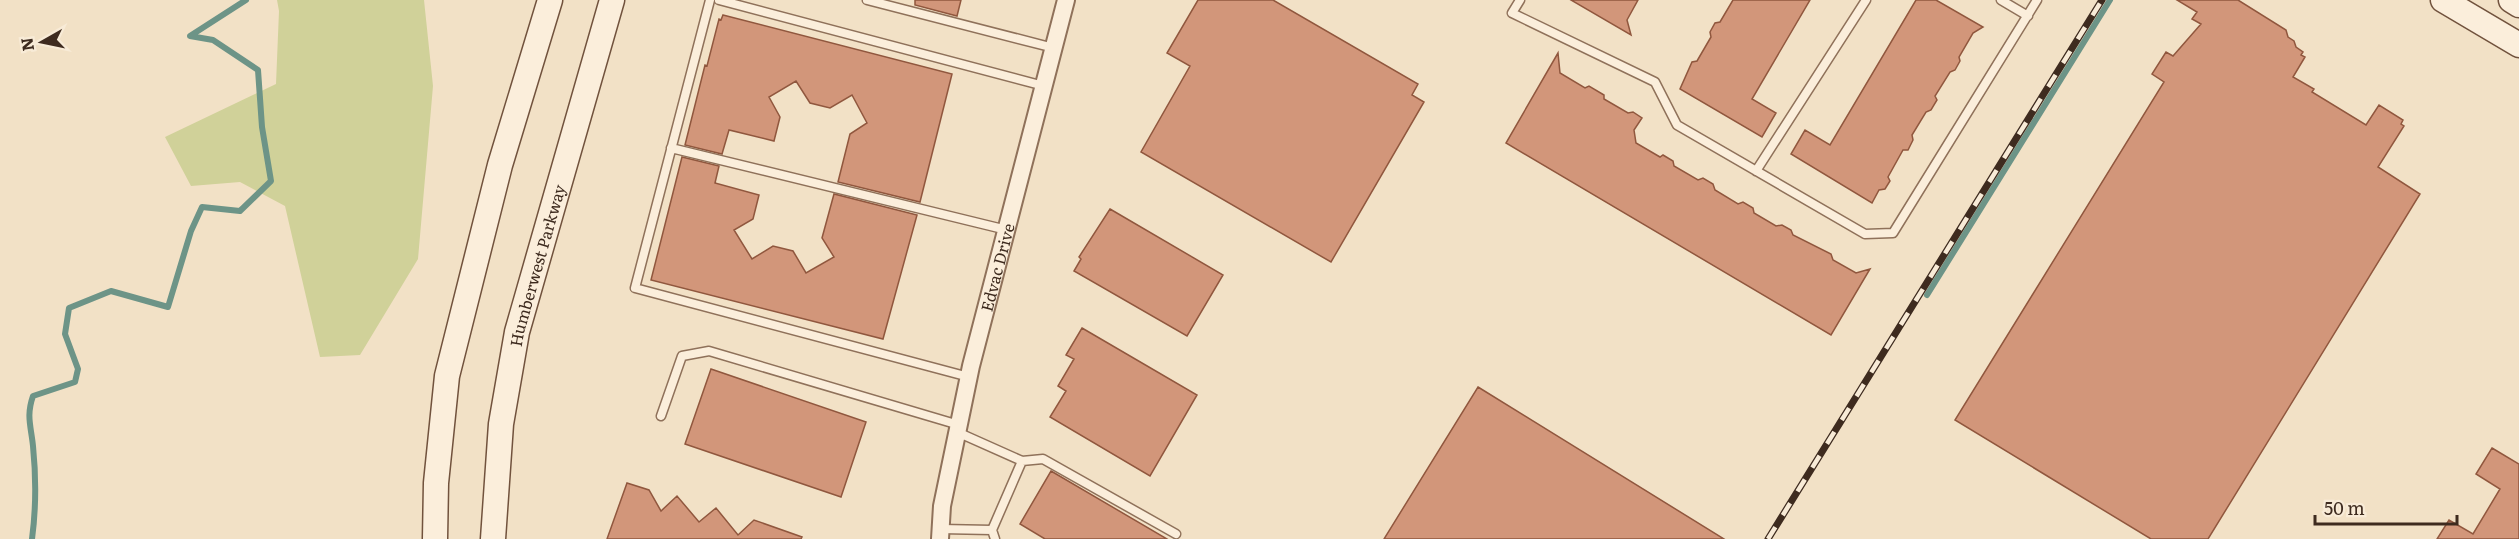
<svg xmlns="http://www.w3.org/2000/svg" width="2519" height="539" font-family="Literata,serif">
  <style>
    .green { fill: #d0d199 }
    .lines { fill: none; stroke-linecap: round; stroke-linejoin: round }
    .stream { stroke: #6d9487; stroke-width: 6 }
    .building { fill: #d2967a; stroke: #90573e; stroke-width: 1.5 }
    .service-casing { stroke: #8f715a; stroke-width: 11 }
    .minor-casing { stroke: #8f715a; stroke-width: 20 }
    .secondary-casing { stroke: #71523d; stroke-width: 27 }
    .service { stroke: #fbeedb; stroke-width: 8 }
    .minor { stroke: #fbeedb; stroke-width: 16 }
    .secondary { stroke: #fbeedb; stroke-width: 24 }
    .rail-casing { stroke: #3e2b1f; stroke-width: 7 }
    .rail { stroke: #f8ebd7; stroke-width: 4.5; stroke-dasharray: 14; stroke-linecap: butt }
    .labels { text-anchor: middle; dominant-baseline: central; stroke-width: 4.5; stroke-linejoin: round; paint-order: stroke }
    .street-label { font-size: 16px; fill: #3e2b1f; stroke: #f8ebd7 }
  </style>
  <rect width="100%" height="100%" fill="#f2e1c6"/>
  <path class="green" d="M 277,0 L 424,0 L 433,86 L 418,259 L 360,355 L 320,357 L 285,206 L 240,182 L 191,186 L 165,137 L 276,84 L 279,11 Z"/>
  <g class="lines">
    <path class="stream" d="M 1927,295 L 2110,0
      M 32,539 C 36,509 36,476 33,446 C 31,426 26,416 33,396 L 75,382 L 78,369 L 65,334 L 69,308 L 111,291 L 168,307 L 191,231 L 202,207 L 240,211 L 271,181 L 262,127 L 258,70 L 213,40 L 190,36 L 246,0"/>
  </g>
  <path class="building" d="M 915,0 L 961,0 L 957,16 L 915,5 Z
    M 1198,0 L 1273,0 L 1418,84 L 1412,95 L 1424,102 L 1331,262 L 1141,152 L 1190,66 L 1167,53 Z
    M 1571,0 L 1638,0 L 1627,20 L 1631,35 Z
    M 1733,0 L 1810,0 L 1752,99 L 1776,113 L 1762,137 L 1680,89 L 1692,62 L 1697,61 L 1711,37 L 1710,32 L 1715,23 L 1720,22 Z
    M 1916,0 L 1936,0 L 1983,27 L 1973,33 L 1959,57 L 1960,61 L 1955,70 L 1950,72 L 1935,96 L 1937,100 L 1931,110 L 1926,112 L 1912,135 L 1913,140 L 1908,150 L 1903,150 L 1888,177 L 1890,181 L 1885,189 L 1879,190 L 1872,203 L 1791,154 L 1805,130 L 1830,145 Z
    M 2177,0 L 2238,0 L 2286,30 L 2288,37 L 2294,41 L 2296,47 L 2303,52 L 2301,55 L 2305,57 L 2293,77 L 2314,89 L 2312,92 L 2366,125 L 2379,105 L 2403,120 L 2401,124 L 2404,126 L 2378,167 L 2420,194 L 2208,539 L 2151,539 L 1955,420 L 2164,82 L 2152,74 L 2166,52 L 2173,56 L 2201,24 L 2192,19 L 2197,12 Z
    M 723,15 L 952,74 L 920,202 L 838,182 L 850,134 L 867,123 L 852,95 L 830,108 L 810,103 L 796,81 L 769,97 L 780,117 L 774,141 L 729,130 L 722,154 L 685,145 L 705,65 L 707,66 L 719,19 L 721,20 Z
    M 1558,53 L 1560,73 L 1585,88 L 1589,86 L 1604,95 L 1604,99 L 1628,113 L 1633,112 L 1642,118 L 1634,130 L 1636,143 L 1660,157 L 1663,155 L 1673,161 L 1674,166 L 1698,180 L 1703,178 L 1713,184 L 1715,190 L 1738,204 L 1743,202 L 1753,208 L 1754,213 L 1776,226 L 1782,225 L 1791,230 L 1793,235 L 1831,254 L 1833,260 L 1856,273 L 1870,269 L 1831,335 L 1506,143 Z
    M 682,157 L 719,166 L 715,183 L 759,195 L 753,219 L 734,230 L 752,259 L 773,246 L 793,251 L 806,273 L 834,257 L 822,238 L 834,194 L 917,215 L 883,339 L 651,280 Z
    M 1110,209 L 1223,275 L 1187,336 L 1074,271 L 1081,259 L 1079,257 Z
    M 1082,328 L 1197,395 L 1150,476 L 1050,417 L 1066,391 L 1058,386 L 1074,359 L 1066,355 Z
    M 711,369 L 866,422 L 841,497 L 685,444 Z
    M 1478,387 L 1724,539 L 1384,539 Z
    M 2492,448 L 2519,464 L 2519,539 L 2437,539 L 2449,520 L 2473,534 L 2500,489 L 2476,474 Z
    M 1051,471 L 1167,539 L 1045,539 L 1020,524 Z
    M 627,483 L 649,490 L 661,511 L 677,496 L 699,522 L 716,508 L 738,535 L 754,520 L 802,537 L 801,539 L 607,539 Z"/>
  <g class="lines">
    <g class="service-casing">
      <path id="service" d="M 710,0 L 635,288 L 969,377
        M 719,0 L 1044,86
        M 867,0 L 1054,48
        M 1520,0 L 1512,13 L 1655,82 L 1677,125 L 1865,234 L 1893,233 L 2037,0
        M 2001,0 L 2028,16
        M 671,148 L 1007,230
        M 1756,171 L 1866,0
        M 661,416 L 682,356 L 709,351 L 959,425
        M 1022,461 L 1043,459 L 1176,534
        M 941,529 L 992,530 L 1022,461 L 957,432
        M 992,530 L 995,539"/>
    </g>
    <g class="minor-casing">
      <g id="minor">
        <path id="s1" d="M 940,539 L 942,506 L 971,366 L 1066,0"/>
      </g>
    </g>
    <g class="secondary-casing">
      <g id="secondary">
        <path d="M 2443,0 L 2519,45"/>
        <path d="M 2511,0 L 2519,5"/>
        <path d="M 435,539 L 436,483 L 447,376 L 500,165 L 550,0"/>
        <path id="s2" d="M 493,539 L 501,424 L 517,332 L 612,0"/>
      </g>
    </g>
    <use href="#service" class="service"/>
    <use href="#minor" class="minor"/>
    <use href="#secondary" class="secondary"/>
    <g class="rail-casing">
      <path id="rail" d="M 1768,539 L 2102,0"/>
    </g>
    <use href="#rail" class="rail"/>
  </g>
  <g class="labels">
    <g class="street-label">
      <text stroke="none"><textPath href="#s2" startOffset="278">Humberwest Parkway</textPath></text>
      <text stroke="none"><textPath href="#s1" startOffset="278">Edvac Drive</textPath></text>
    </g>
  </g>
  <g transform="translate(42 42) rotate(261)" stroke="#f8ebd7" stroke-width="4.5" paint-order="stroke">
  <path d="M0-4.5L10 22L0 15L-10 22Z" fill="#3e2b1f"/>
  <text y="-9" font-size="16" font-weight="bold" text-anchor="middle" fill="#3e2b1f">N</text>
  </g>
  <path d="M2315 515v9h142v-9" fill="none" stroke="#3e2b1f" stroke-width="3"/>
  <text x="2324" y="515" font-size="18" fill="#3e2b1f" stroke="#f8ebd7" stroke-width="4.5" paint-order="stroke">50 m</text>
</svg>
